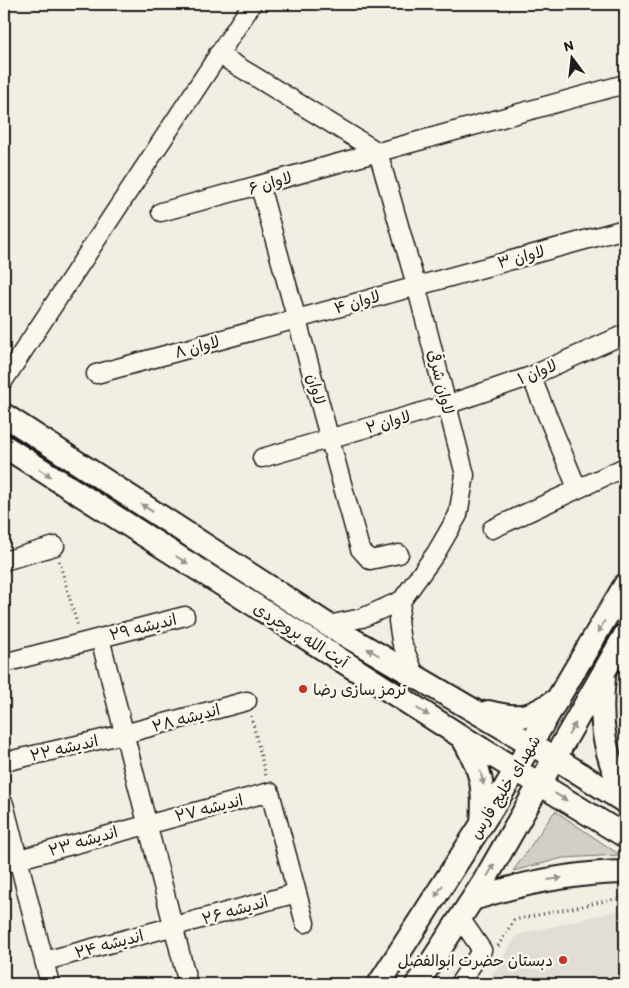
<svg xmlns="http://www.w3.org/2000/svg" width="629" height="988" font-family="Itim,'Playpen Sans Arabic',sans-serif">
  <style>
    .built { fill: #e2ded5 }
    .green { fill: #d2cfc6; stroke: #777671 }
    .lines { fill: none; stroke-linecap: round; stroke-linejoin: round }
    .minor-casing { stroke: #1c1c1c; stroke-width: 21 }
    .major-casing { stroke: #1c1c1c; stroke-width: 26 }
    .path { stroke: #1c1c1c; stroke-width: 3; stroke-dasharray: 1 4; stroke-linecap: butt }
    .minor { stroke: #fbf7ec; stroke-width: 18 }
    .major { stroke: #fbf7ec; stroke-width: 22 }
    .oneway { fill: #97948e }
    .poi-dot { fill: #c8321e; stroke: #fbf7ec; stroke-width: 2 }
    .labels { text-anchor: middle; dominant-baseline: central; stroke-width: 5; stroke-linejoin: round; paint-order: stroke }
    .street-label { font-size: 16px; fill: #1c1c1c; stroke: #fbf7ec }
    .poi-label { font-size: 16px; fill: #1c1c1c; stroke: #fbf7ec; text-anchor: start }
  </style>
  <rect width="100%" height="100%" fill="#f2eee4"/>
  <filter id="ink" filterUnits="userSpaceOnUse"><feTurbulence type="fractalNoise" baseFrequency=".02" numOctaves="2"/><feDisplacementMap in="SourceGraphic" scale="10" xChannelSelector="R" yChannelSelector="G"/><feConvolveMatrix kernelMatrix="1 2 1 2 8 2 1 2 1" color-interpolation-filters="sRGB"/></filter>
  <g filter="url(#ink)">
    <path class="built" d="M 620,910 L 625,914 L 625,984 L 486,984 L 517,935 Z"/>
    <path class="green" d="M 555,811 L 620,855 L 563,858 L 513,871 Z"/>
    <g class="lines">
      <g class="minor-casing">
        <path id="minor" d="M 218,54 L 378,152 L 416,285 L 465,475 L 458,515 L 436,553 L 402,600 L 398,621 L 401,641 L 416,677
          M 260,186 L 360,549 L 370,560 L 399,554
          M 161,212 L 625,84
          M 96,374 L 625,229
          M 531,376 L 577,488
          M 4,380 L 252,4
          M 262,458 L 446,405 L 531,376 L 625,334
          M 492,529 L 625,467
          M 4,561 L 55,546
          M 328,625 L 362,618 L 402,600
          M 100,638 L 188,984
          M 4,663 L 185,616
          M 4,762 L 124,734 L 247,701
          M 4,804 L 50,984
          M 4,863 L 270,792 L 305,923
          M 45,961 L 297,893
          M 459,984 L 482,950 L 460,918"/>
      </g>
      <g class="major-casing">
        <path id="major" d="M 4,415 L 328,625 L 555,758 L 625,802
          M 4,446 L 462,737 L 625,836
          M 604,678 C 599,723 604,755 625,795
          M 488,712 C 521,720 529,718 558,699
          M 462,737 C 481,769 485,786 482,823
          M 473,899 C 522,883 574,873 625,872
          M 379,984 L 503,791 L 625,585
          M 417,984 L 483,883 L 625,635"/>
      </g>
      <path class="path" d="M 59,561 L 78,627
        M 251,716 L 266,776
        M 498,946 L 514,920 L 625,897"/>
      <use href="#minor" class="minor"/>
      <use href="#major" class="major"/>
    </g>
    <defs><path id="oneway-solid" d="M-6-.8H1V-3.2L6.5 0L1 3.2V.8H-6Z" transform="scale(1.25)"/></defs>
    <g class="oneway">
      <use href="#oneway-solid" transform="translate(45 473) rotate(32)"/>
      <use href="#oneway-solid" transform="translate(147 508) rotate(-147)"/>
      <use href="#oneway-solid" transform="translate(182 560) rotate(32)"/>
      <use href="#oneway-solid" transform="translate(601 627) rotate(120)"/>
      <use href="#oneway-solid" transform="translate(373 652) rotate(-150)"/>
      <use href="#oneway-solid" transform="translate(423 712) rotate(32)"/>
      <use href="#oneway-solid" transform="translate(572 729) rotate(-60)"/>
      <use href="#oneway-solid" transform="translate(482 778) rotate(77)"/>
      <use href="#oneway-solid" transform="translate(561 797) rotate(31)"/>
      <use href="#oneway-solid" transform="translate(491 870) rotate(-60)"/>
      <use href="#oneway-solid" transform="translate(555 879) rotate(-8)"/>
      <use href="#oneway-solid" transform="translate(439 891) rotate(123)"/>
    </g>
  </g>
  <g class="poi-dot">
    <circle cx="303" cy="689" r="5"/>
    <circle cx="563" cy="960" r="5"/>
  </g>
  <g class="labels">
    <g class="street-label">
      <text transform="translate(270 183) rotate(-16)">لاوان ۶</text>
      <text transform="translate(521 257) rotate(-15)">لاوان ۳</text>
      <text transform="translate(357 302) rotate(-16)">لاوان ۴</text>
      <text transform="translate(197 347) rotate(-15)">لاوان ۸</text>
      <text transform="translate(537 372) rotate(-22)">لاوان ۱</text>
      <text transform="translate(441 382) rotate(76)">لاوان شرقی</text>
      <text transform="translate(316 389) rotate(75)">لاوان</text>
      <text transform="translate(388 422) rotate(-16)">لاوان ۲</text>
      <text transform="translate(143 627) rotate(-14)">اندیشه ۲۹</text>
      <text transform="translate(301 635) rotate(32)">آیت الله بروجردی</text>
      <text transform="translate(186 718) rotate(-15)">اندیشه ۲۸</text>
      <text transform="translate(64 748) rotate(-13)">اندیشه ۲۲</text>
      <text transform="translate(505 787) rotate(-58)">شهدای خلیج فارس</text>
      <text transform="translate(209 808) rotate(-14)">اندیشه ۲۷</text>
      <text transform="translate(83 841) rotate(-16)">اندیشه ۲۳</text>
      <text transform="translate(235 910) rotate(-16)">اندیشه ۲۶</text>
      <text transform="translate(109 944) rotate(-15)">اندیشه ۲۴</text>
    </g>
    <g class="poi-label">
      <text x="313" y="689">ترمز سازی رضا</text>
      <text x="553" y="960" text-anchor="end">دبستان حضرت ابوالفضل</text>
    </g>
  </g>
  <rect width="629" height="988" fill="none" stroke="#fbf7ec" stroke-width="20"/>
  <rect x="10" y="10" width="609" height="968" fill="none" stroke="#1c1c1c" stroke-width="2" filter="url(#ink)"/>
  <g transform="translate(572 58) rotate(345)" stroke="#fbf7ec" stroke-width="4" paint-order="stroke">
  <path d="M0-4L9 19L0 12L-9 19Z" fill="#1c1c1c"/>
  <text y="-8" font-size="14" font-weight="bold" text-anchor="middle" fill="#1c1c1c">N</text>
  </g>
</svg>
